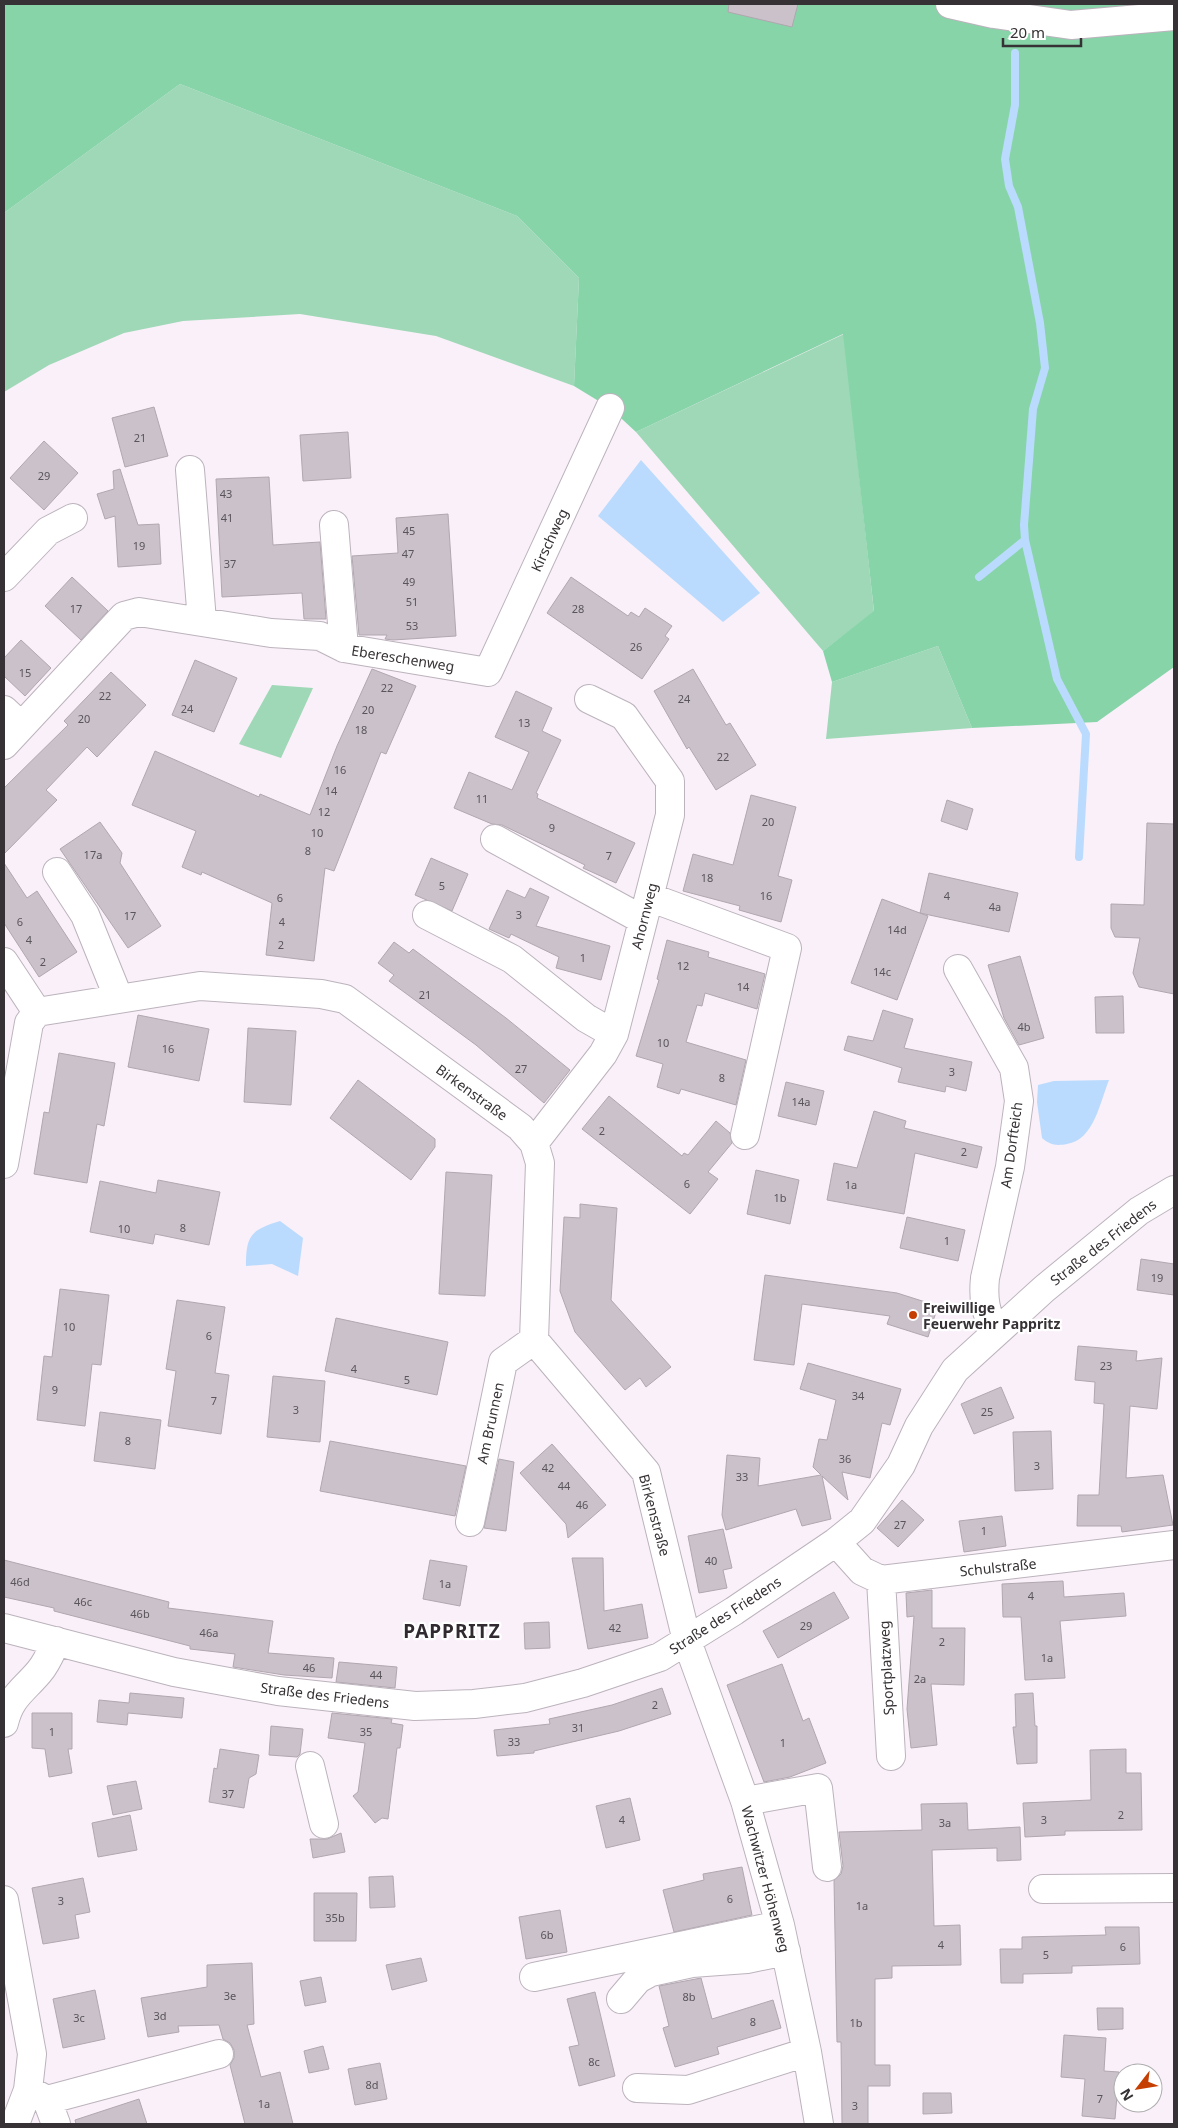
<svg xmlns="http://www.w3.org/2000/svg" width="1178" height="2128" font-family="'Noto Sans',sans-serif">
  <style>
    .green { fill: #9ed8b6 }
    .forest { fill: #87d4a9 }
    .water { fill: #badbfd }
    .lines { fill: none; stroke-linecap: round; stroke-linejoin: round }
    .stream { stroke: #badbfd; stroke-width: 8 }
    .building { fill: #cac1ca; stroke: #b0a7af }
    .minor-casing { stroke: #bcb3bc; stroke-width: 30 }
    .minor { stroke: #fff; stroke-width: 28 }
    .poi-dot { fill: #c53e02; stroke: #fff; stroke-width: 2 }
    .labels { text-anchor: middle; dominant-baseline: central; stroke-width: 4.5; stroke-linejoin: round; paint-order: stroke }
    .number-label { font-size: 11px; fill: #5a555a }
    .street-label { font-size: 14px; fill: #353134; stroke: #fff }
    .poi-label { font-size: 14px; font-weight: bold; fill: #353134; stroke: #fff; text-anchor: start }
    .district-label { font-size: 19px; font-weight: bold; letter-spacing: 1px; fill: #312a31; stroke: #fff }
  </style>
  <rect width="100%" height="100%" fill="#f9f0f9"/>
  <path class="green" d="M 180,84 L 517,216 L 579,278 L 574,386 L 436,336 L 300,314 L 183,321 L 124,333 L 49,365 L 4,392 L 4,213 Z
    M 844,334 L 874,612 L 823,651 L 636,432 Z
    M 938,646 L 972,728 L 826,739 L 832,682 Z
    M 272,685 L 313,688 L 281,758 L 239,744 Z"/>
  <path class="forest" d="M 4,4 L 1174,4 L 1174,667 L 1097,722 L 972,728 L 938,646 L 832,682 L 823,651 L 874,611 L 843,334 L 636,432 L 610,408 L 574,386 L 579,278 L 517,216 L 180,84 L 4,213 Z"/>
  <path class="water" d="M 641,460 L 760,593 L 723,622 L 598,516 Z
    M 1109,1080 C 1100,1102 1094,1140 1067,1144 C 1056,1146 1050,1145 1042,1138 L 1037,1102 L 1038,1085 L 1054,1081 Z
    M 280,1221 L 303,1238 L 298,1276 L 272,1264 L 246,1266 C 246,1235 251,1230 280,1221 Z"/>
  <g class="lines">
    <path class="stream" d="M 1015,53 L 1015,105 L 1005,159 L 1009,186 L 1018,207 L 1040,323 L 1045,368 L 1033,409 L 1024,525 L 1025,540 L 1057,679 L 1086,734 L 1079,857
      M 979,577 L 1025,540"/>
  </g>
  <path class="building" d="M 729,4 L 798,4 L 792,27 L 728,12 Z
    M 154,407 L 168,456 L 125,467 L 112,418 Z
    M 348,432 L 351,478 L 303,481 L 300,435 Z
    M 44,441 L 78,473 L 44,510 L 10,478 Z
    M 120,469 L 138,525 L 159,524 L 161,564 L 118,567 L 115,516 L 105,519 L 97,494 L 114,489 L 113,471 Z
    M 269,477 L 273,545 L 320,542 L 326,619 L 304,619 L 302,593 L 222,597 L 216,479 Z
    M 448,514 L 456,636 L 393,640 L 385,639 L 387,635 L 359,635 L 352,556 L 398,553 L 396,518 Z
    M 72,577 L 108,611 L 81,640 L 45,606 Z
    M 571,577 L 628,616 L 631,612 L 639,617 L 645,608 L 672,626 L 665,636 L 669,639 L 642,679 L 547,613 Z
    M 21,640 L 51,668 L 25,696 L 4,676 L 4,658 Z
    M 195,660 L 237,678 L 214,732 L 172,715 Z
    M 372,669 L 416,686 L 386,754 L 381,752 L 334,871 L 325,868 L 314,961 L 266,955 L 272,903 L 202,872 L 201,875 L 182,867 L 196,831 L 132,805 L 155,751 L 259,797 L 260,794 L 310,815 L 337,746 Z
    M 693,669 L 726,725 L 730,723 L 756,765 L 716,790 L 689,747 L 687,749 L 654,691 Z
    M 111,672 L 146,705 L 97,757 L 87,747 L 46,790 L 57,800 L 4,854 L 4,788 L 68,725 L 64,721 Z
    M 516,691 L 552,708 L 542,731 L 561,740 L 536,793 L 538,794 L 537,798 L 635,843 L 616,883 L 583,868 L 585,865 L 502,825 L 492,824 L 454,808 L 469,772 L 512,790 L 529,752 L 495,737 Z
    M 751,795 L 796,807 L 778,876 L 792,880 L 781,922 L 739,910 L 740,906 L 683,891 L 693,854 L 733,865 Z
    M 947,800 L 973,809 L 967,830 L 941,821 Z
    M 100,822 L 122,853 L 120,863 L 161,926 L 128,948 L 60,849 Z
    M 1147,823 L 1174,824 L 1174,994 L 1139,987 L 1133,973 L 1140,938 L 1115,937 L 1111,928 L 1111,904 L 1144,905 Z
    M 431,858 L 468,874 L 452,911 L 415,895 Z
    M 4,863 L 27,898 L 37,891 L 77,952 L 39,977 L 4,923 Z
    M 929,873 L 1018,893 L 1009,932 L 920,913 Z
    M 530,888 L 549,897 L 536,926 L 610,946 L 601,980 L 556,968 L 559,957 L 511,934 L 509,938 L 489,929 L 507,890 L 525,898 Z
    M 882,899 L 928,916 L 897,1000 L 851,983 Z
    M 667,940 L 709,952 L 708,957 L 765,974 L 757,1009 L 705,993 L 702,1006 L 697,1005 L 686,1042 L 746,1060 L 736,1105 L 681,1089 L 679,1094 L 657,1087 L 663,1064 L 636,1056 L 659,980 L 657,979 Z
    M 394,942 L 409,953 L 413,949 L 506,1018 L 570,1070 L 544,1103 L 476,1045 L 389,981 L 394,975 L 378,963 Z
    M 1020,956 L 1044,1038 L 1019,1045 L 1004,1018 L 988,965 Z
    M 1123,996 L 1124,1033 L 1096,1033 L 1095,997 Z
    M 883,1010 L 913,1019 L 904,1048 L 972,1062 L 966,1091 L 946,1086 L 945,1092 L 898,1082 L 902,1068 L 844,1050 L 848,1036 L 873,1041 Z
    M 138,1015 L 209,1029 L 199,1081 L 128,1067 Z
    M 248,1028 L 296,1031 L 291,1105 L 244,1102 Z
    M 59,1053 L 115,1063 L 104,1126 L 97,1124 L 87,1183 L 34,1174 L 44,1112 L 49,1113 Z
    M 358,1080 L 435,1139 L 435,1147 L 411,1180 L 330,1118 Z
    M 786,1082 L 824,1091 L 816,1125 L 778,1116 Z
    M 609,1096 L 682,1156 L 684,1153 L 688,1155 L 716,1121 L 730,1133 L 732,1143 L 708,1172 L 718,1179 L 690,1214 L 582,1129 Z
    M 874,1111 L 906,1121 L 904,1128 L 982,1147 L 977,1168 L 915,1153 L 904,1214 L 827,1200 L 834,1163 L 857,1168 Z
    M 756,1170 L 799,1180 L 790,1224 L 747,1214 Z
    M 446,1172 L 492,1175 L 485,1296 L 439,1294 Z
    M 158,1180 L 220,1192 L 209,1245 L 155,1234 L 153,1244 L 90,1232 L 100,1181 L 156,1193 Z
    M 580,1204 L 617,1208 L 611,1300 L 671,1367 L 646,1387 L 640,1378 L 625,1390 L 575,1332 L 560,1291 L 564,1217 L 580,1218 Z
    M 907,1217 L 965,1230 L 958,1261 L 900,1248 Z
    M 1141,1259 L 1174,1264 L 1174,1295 L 1137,1290 Z
    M 765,1275 L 897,1293 L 938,1306 L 928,1337 L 887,1324 L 890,1316 L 802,1304 L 794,1365 L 754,1360 Z
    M 60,1289 L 109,1295 L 101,1365 L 92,1364 L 85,1426 L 37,1420 L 44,1356 L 52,1357 Z
    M 177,1300 L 225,1307 L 215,1373 L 229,1375 L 221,1434 L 168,1426 L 176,1371 L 166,1369 Z
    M 336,1318 L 448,1342 L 437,1395 L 325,1371 Z
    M 1078,1346 L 1137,1351 L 1136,1361 L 1162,1358 L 1157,1409 L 1130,1406 L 1126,1478 L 1163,1475 L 1173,1525 L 1122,1532 L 1121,1526 L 1077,1526 L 1078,1495 L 1099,1495 L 1104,1404 L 1094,1403 L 1095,1382 L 1075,1380 Z
    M 808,1363 L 901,1389 L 890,1425 L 882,1423 L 870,1478 L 842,1472 L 848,1500 L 822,1476 L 831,1519 L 802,1526 L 796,1509 L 726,1530 L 722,1515 L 727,1455 L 760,1458 L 758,1486 L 821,1475 L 813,1467 L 819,1439 L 827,1440 L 836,1400 L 800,1389 Z
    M 273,1376 L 325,1381 L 320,1442 L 267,1437 Z
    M 1001,1387 L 1014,1418 L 974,1434 L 961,1404 Z
    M 100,1412 L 161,1420 L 155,1469 L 94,1461 Z
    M 1051,1431 L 1053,1489 L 1015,1491 L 1013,1432 Z
    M 330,1441 L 466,1466 L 455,1516 L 320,1491 Z
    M 552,1444 L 606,1505 L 568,1538 L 566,1524 L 520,1473 Z
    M 499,1459 L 514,1462 L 506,1531 L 484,1528 Z
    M 902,1500 L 924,1520 L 898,1547 L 877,1528 Z
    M 1002,1516 L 1006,1546 L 964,1552 L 959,1521 Z
    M 723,1529 L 732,1568 L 723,1570 L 727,1588 L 699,1593 L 688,1536 Z
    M 572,1558 L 603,1558 L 604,1611 L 642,1604 L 648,1638 L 588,1649 Z
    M 4,1560 L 169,1602 L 168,1608 L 273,1621 L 268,1653 L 334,1658 L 332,1678 L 284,1675 L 233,1667 L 235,1654 L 190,1649 L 190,1646 L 54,1611 L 54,1608 L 4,1597 Z
    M 430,1560 L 467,1566 L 460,1606 L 423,1599 Z
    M 1063,1581 L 1064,1597 L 1124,1593 L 1126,1616 L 1060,1621 L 1065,1678 L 1025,1680 L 1021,1617 L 1003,1617 L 1002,1584 Z
    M 932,1590 L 932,1628 L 965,1628 L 964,1685 L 931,1684 L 937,1745 L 911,1748 L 907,1709 L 914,1616 L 907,1617 L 906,1593 Z
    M 834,1592 L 849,1618 L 778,1658 L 763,1631 Z
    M 549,1622 L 550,1648 L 525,1649 L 524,1623 Z
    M 339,1662 L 397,1667 L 395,1688 L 336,1682 Z
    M 782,1664 L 803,1721 L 809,1718 L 826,1763 L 790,1777 L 764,1782 L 727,1685 Z
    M 662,1688 L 671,1714 L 619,1731 L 534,1751 L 534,1753 L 497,1756 L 494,1730 L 550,1724 L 549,1719 L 612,1705 Z
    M 130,1693 L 184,1698 L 182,1718 L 128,1713 L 127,1725 L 97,1722 L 99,1700 L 129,1703 Z
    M 1033,1693 L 1035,1726 L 1037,1726 L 1037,1763 L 1017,1764 L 1013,1727 L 1016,1727 L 1015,1694 Z
    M 32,1713 L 72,1713 L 72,1749 L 68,1749 L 72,1773 L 49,1777 L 45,1749 L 32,1748 Z
    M 332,1713 L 392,1719 L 391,1723 L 403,1725 L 400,1748 L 397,1748 L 388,1819 L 382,1818 L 375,1823 L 353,1796 L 358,1792 L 365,1743 L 328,1738 Z
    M 271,1726 L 303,1729 L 300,1754 L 297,1757 L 269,1755 Z
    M 220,1749 L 259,1755 L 256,1774 L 249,1778 L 244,1808 L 209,1802 L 214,1768 L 217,1769 Z
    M 1126,1749 L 1126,1773 L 1141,1773 L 1142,1830 L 1065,1831 L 1065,1835 L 1025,1837 L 1023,1803 L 1091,1800 L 1090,1750 Z
    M 136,1781 L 142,1809 L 113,1815 L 107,1786 Z
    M 630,1798 L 640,1840 L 606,1848 L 596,1806 Z
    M 967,1803 L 968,1830 L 1020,1827 L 1021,1860 L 997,1861 L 997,1848 L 932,1850 L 934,1926 L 960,1925 L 961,1965 L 892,1966 L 892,1978 L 875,1979 L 875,2065 L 890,2065 L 890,2086 L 868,2086 L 868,2124 L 842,2124 L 841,2042 L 837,2042 L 834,1880 L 841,1874 L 843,1866 L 839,1832 L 922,1830 L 921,1804 Z
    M 130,1815 L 137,1850 L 98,1857 L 92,1823 Z
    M 341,1833 L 345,1852 L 313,1858 L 310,1839 L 327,1839 Z
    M 742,1867 L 752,1915 L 674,1932 L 663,1890 L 704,1880 L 703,1874 Z
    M 393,1876 L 395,1907 L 370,1908 L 369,1877 Z
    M 83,1878 L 90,1912 L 75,1915 L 79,1938 L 43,1944 L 32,1888 Z
    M 314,1893 L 357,1893 L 356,1941 L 314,1941 Z
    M 560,1910 L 567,1952 L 526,1959 L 519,1917 Z
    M 1105,1927 L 1139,1927 L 1140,1964 L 1072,1966 L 1072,1973 L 1023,1974 L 1023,1983 L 1001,1983 L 1000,1949 L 1022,1949 L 1022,1937 L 1106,1935 Z
    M 421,1958 L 427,1981 L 392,1990 L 386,1965 Z
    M 252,1963 L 254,2024 L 247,2025 L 261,2077 L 280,2072 L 293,2124 L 245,2124 L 230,2065 L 234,2058 L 234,2050 L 230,2043 L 223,2039 L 219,2025 L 178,2026 L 179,2032 L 148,2037 L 141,1998 L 207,1987 L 207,1965 Z
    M 321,1977 L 326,2002 L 305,2006 L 300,1981 Z
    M 701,1978 L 712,2019 L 773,2000 L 781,2028 L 717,2047 L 719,2054 L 675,2067 L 663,2028 L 669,2026 L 659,1986 Z
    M 95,1990 L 105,2039 L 63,2048 L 53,1999 Z
    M 595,1992 L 615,2076 L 579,2086 L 569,2047 L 579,2045 L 567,1999 Z
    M 1097,2008 L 1123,2008 L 1123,2029 L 1098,2030 Z
    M 1064,2035 L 1106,2038 L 1104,2071 L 1119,2072 L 1115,2119 L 1082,2116 L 1085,2079 L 1061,2077 Z
    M 323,2046 L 329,2069 L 309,2073 L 304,2051 Z
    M 380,2063 L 387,2099 L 355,2105 L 348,2069 Z
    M 923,2093 L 951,2093 L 952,2113 L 923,2114 Z
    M 139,2099 L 147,2124 L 76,2124 L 75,2120 Z"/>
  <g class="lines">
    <g class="minor-casing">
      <path id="minor" d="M 950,4 L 994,14 L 1071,25 L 1174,16
        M 190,470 L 202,621
        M 334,525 L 344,648
        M 4,577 L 48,531 L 73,518
        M 4,710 L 21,726
        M 4,745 L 124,616 L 139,612 L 271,633 L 320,636 L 344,648 L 488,672 L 610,408
        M 495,839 L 643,920
        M 57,872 L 85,915 L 119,999
        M 649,897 L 787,948 L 745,1135
        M 427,915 L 512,959 L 586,1018 L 614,1034
        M 4,962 L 37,1012
        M 958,969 L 1014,1068 L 1019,1101 L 1010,1167 L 985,1278 C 983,1298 985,1314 996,1331
        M 534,1143 L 603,1054 L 614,1034 L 670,815 L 670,781 L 624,716 L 589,699
        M 4,1164 L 29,1023 L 37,1012 L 200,986 L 321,994 L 345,999 L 520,1127 L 534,1143 L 540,1163 L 534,1340 L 646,1472 L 687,1641 L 745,1801 L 780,1925 L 807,2052 L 819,2124
        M 470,1522 L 503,1362 L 534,1340
        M 836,1542 L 862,1571 L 881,1580 L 1174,1545
        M 881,1580 L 891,1756
        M 4,1628 L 174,1672 L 278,1691 L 415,1706 L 474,1704 L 525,1698 L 583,1683 L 660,1657 L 734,1611 L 836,1542 L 862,1521 L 901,1465 L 919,1426 L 955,1370 L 1044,1289 L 1139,1211 L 1174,1190
        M 4,1723 C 10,1697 23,1691 39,1672 C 47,1663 51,1652 56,1641
        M 310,1766 L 324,1824
        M 745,1801 L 818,1788 L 827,1867
        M 1043,1889 L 1174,1888
        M 4,1900 L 32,2054 L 28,2090 L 15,2124
        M 534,1977 L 780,1925
        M 621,1999 L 638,1979 L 651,1972 L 692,1963 L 747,1959 L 786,1951
        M 637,2088 L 688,2090 L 807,2052
        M 32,2092 L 47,2100 L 56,2124
        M 47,2100 L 219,2054"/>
    </g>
    <use href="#minor" class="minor"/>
  </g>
  <circle class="poi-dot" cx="913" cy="1315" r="5"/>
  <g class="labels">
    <g class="number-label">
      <text x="140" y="437">21</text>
      <text x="44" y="475">29</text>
      <text x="226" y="493">43</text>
      <text x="227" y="517">41</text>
      <text x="409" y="530">45</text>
      <text x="139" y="545">19</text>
      <text x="408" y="553">47</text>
      <text x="230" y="563">37</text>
      <text x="409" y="581">49</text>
      <text x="412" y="601">51</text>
      <text x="76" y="608">17</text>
      <text x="578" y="608">28</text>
      <text x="412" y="625">53</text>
      <text x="636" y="646">26</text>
      <text x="25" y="672">15</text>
      <text x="387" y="687">22</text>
      <text x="105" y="695">22</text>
      <text x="684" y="698">24</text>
      <text x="187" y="708">24</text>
      <text x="368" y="709">20</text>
      <text x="84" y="718">20</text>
      <text x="524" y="722">13</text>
      <text x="361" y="729">18</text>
      <text x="723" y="756">22</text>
      <text x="340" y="769">16</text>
      <text x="331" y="790">14</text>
      <text x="482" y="798">11</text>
      <text x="324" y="811">12</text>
      <text x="768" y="821">20</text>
      <text x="552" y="827">9</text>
      <text x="317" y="832">10</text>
      <text x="308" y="850">8</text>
      <text x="93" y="854">17a</text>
      <text x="609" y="855">7</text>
      <text x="707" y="877">18</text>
      <text x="442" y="885">5</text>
      <text x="766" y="895">16</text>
      <text x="947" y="895">4</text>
      <text x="280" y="897">6</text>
      <text x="995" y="906">4a</text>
      <text x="519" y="914">3</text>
      <text x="130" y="915">17</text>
      <text x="20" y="921">6</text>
      <text x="282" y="921">4</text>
      <text x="897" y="929">14d</text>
      <text x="29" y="939">4</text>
      <text x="281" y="944">2</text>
      <text x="583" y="957">1</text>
      <text x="43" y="961">2</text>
      <text x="683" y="965">12</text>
      <text x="882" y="971">14c</text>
      <text x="743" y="986">14</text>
      <text x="425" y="994">21</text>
      <text x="1024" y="1026">4b</text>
      <text x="663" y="1042">10</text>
      <text x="168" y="1048">16</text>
      <text x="521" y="1068">27</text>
      <text x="952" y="1071">3</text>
      <text x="722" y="1077">8</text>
      <text x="801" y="1101">14a</text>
      <text x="602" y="1130">2</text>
      <text x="964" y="1151">2</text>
      <text x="687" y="1183">6</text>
      <text x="851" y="1184">1a</text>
      <text x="780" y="1197">1b</text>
      <text x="183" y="1227">8</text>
      <text x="124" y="1228">10</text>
      <text x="947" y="1240">1</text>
      <text x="1157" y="1277">19</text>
      <text x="69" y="1326">10</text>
      <text x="209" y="1335">6</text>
      <text x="1106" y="1365">23</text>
      <text x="354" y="1368">4</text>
      <text x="407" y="1379">5</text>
      <text x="55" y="1389">9</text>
      <text x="858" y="1395">34</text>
      <text x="214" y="1400">7</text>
      <text x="296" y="1409">3</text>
      <text x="987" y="1411">25</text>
      <text x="128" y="1440">8</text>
      <text x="845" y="1458">36</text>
      <text x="1037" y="1465">3</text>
      <text x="548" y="1467">42</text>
      <text x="742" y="1476">33</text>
      <text x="564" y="1485">44</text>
      <text x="582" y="1504">46</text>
      <text x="900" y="1524">27</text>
      <text x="984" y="1530">1</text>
      <text x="711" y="1560">40</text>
      <text x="20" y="1581">46d</text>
      <text x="445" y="1583">1a</text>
      <text x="1031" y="1595">4</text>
      <text x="83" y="1601">46c</text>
      <text x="140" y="1613">46b</text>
      <text x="806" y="1625">29</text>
      <text x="615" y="1627">42</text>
      <text x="209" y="1632">46a</text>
      <text x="942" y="1641">2</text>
      <text x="1047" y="1657">1a</text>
      <text x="309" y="1667">46</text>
      <text x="376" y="1674">44</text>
      <text x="920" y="1678">2a</text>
      <text x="655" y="1704">2</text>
      <text x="578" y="1727">31</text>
      <text x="52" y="1731">1</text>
      <text x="366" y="1731">35</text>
      <text x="514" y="1741">33</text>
      <text x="783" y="1742">1</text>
      <text x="228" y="1793">37</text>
      <text x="1121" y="1814">2</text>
      <text x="622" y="1819">4</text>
      <text x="1044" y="1819">3</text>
      <text x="945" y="1822">3a</text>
      <text x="730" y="1898">6</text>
      <text x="61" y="1900">3</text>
      <text x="862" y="1905">1a</text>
      <text x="335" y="1917">35b</text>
      <text x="547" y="1934">6b</text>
      <text x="941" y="1944">4</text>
      <text x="1123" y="1946">6</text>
      <text x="1046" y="1954">5</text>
      <text x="230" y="1995">3e</text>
      <text x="689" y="1996">8b</text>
      <text x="160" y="2015">3d</text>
      <text x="79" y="2017">3c</text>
      <text x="753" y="2021">8</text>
      <text x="856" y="2022">1b</text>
      <text x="594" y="2061">8c</text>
      <text x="372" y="2084">8d</text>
      <text x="1100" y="2098">7</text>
      <text x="264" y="2103">1a</text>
      <text x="855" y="2105">3</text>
    </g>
    <g class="street-label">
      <text transform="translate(549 540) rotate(-65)">Kirschweg</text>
      <text transform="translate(403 658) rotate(9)">Ebereschenweg</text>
      <text transform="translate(644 916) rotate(-76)">Ahornweg</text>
      <text transform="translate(472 1092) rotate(36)">Birkenstraße</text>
      <text transform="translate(1011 1145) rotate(-82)">Am Dorfteich</text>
      <text transform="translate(1103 1242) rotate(-38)">Straße des Friedens</text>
      <text transform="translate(490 1423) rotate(-78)">Am Brunnen</text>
      <text transform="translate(655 1515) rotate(75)">Birkenstraße</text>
      <text transform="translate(998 1567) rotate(-6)">Schulstraße</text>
      <text transform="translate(725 1615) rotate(-33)">Straße des Friedens</text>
      <text transform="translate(886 1668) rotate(-93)">Sportplatzweg</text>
      <text transform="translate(325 1695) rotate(7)">Straße des Friedens</text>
      <text transform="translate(766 1879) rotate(75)">Wachwitzer Höhenweg</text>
    </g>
    <g class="poi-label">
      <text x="923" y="1307">Freiwillige<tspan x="923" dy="16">Feuerwehr Pappritz</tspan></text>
    </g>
    <g class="district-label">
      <text x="452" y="1631">PAPPRITZ</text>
    </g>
  </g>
  <rect width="1178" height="2128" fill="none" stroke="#353134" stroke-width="10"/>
  <g transform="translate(1138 2088) rotate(239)"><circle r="24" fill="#ffffff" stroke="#aeadae"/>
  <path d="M0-4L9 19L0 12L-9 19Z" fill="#c53e02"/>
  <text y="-8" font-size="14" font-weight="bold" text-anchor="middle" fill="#353134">N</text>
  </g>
  <path d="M1003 38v8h78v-8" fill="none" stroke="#353134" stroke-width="2.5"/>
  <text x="1010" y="38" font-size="15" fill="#353134" stroke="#ffffff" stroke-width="4" paint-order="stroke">20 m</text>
</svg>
